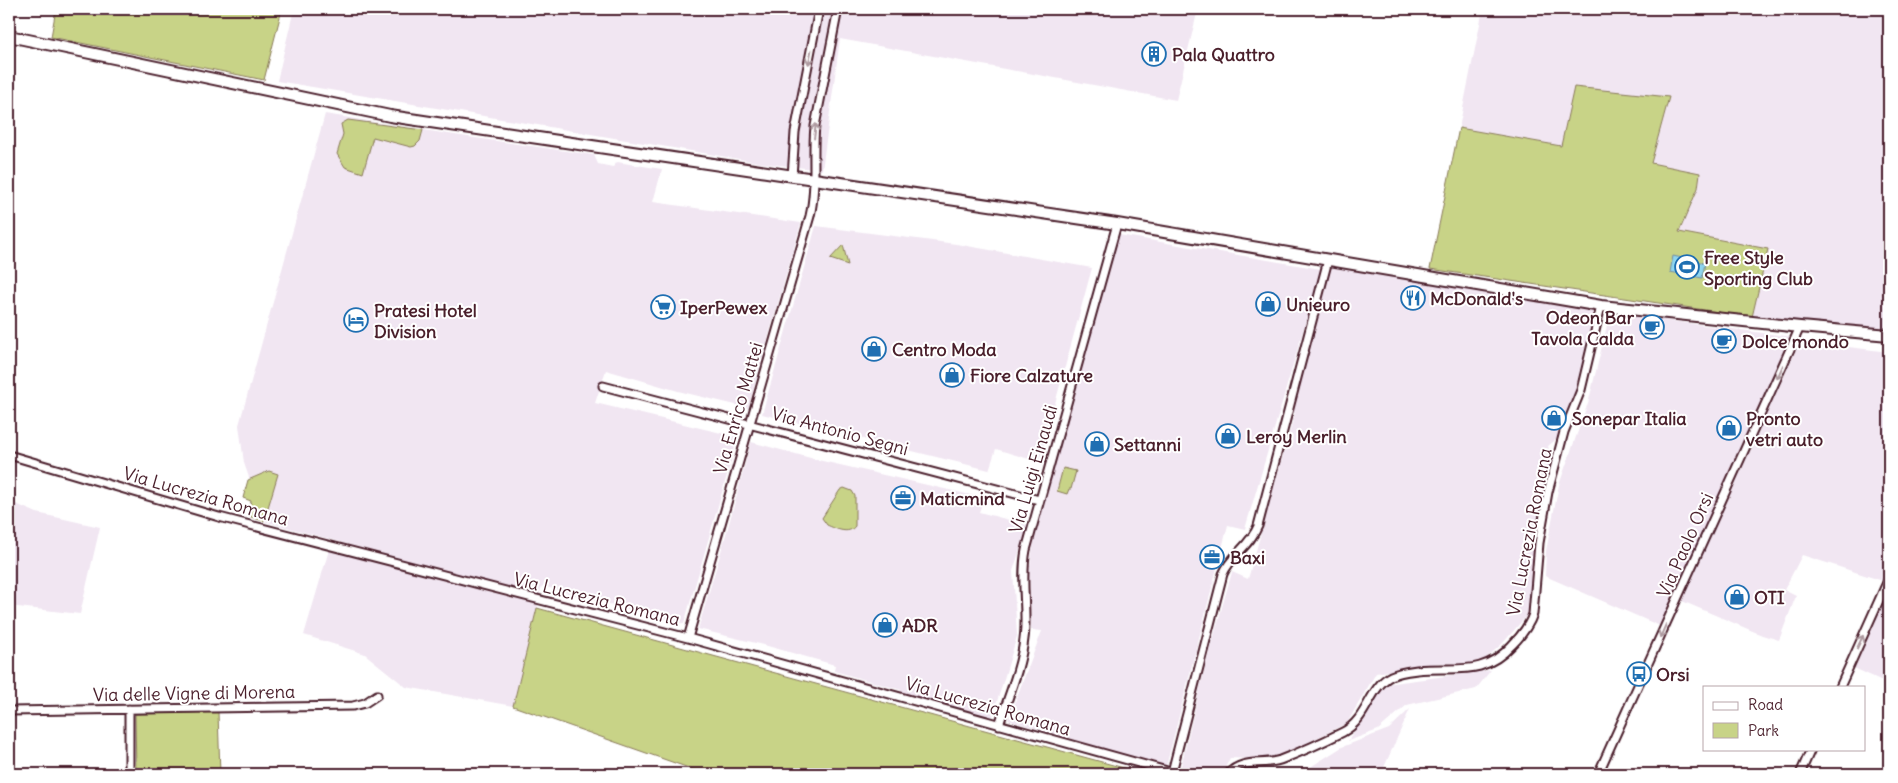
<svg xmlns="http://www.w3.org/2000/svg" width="1898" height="783" font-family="Delius,sans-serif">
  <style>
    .built { fill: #f1e6f2 }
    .green { fill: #c8d387; stroke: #897959 }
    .water { fill: #8ed5ef; stroke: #738ca1 }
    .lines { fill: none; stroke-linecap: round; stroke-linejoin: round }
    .shore { stroke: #656879; stroke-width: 1 }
    .street-casing { stroke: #4a1f2b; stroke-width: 11 }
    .secondary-casing { stroke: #4a1f2b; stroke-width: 14 }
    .street { stroke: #fff; stroke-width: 7 }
    .secondary { stroke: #fff; stroke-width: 10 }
    .oneway { stroke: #ae9aa0 }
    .labels { text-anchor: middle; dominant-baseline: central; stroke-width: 4; stroke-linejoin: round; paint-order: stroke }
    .poi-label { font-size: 18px; font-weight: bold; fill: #4a1f2b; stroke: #fff; text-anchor: start }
    .street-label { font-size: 18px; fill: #4a1f2b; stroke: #fff }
  </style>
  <rect width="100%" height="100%" fill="#fff"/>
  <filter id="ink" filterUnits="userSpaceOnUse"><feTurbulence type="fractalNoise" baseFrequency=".02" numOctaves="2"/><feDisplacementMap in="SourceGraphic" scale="10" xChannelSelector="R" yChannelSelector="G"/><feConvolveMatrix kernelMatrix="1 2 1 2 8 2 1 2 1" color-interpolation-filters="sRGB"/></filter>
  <g filter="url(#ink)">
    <path class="built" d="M 294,9 L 1198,9 L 1176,100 L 840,39 L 822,170 L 762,163 L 277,81 Z
      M 1483,9 L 1889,9 L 1889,330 L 1752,317 L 1768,249 L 1679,232 L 1698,188 L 1700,174 L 1651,163 L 1669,97 L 1562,146 L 1459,128 Z
      M 325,114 L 461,136 L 594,155 L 598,164 L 613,167 L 617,162 L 662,169 L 653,202 L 801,223 L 748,408 L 678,391 L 606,370 L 595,403 L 738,437 L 684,624 L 542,586 L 539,595 L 502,587 L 264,521 L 244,463 L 239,425 Z
      M 816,226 L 956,244 L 1092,268 L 1039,462 L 996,449 L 989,470 L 762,414 Z
      M 1119,235 L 1321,269 L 1245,529 L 1228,525 L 1166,767 L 1008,720 L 1042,631 L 1031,630 L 1029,573 L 1034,537 Z
      M 1331,264 L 1595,308 L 1572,403 L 1559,437 L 1548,446 L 1552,460 L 1535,528 L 1530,612 L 1502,644 L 1478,665 L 1439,663 L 1376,673 L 1347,723 L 1272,760 L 1230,758 L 1222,774 L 1201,774 L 1180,770 L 1205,667 L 1232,572 L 1248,579 L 1295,413 L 1291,410 Z
      M 1610,313 L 1793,337 L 1660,626 L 1545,576 L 1546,551 L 1559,485 L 1589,400 Z
      M 1800,341 L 1889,352 L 1889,568 L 1883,581 L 1802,555 L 1784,590 L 1796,596 L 1779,640 L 1762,635 L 1682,601 Z
      M 751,442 L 818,460 L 984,498 L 979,512 L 1028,525 L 1013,571 L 1017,636 L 992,718 L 900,696 L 901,690 L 834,671 L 835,665 L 764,645 L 698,629 L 727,531 Z
      M 9,501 L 37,513 L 100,527 L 80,614 L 9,606 Z
      M 329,550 L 538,605 L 513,706 L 406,687 L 365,654 L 304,635 Z
      M 1889,589 L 1889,684 L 1854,668 Z
      M 1491,670 L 1476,689 L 1407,705 L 1378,730 L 1348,741 L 1386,684 Z
      M 1410,709 L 1381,774 L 1292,774 L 1312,766 L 1342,747 L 1389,729 Z"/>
    <path class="green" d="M 56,9 L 282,9 L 264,80 L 51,37 Z
      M 1574,87 L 1669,97 L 1651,163 L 1700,173 L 1698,188 L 1679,232 L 1768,249 L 1752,317 L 1430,269 L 1459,128 L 1561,146 Z
      M 348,120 L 423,130 L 420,141 L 415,146 L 411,147 L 373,137 L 363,173 L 345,167 L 337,154 L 343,134 L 341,124 Z
      M 843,245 L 848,265 L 830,259 Z
      M 1063,468 L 1076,471 L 1071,489 L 1069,489 L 1067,494 L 1057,491 Z
      M 269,471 L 278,474 L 264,521 L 251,517 L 249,509 L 251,501 L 243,498 L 248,480 Z
      M 844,488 L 852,491 L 855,496 L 855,526 C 849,535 836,529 827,525 L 822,518 L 840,490 Z
      M 537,608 L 1146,774 L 706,774 L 513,706 Z
      M 218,712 L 220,774 L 136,774 L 135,714 Z"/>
    <path class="water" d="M 1673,256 L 1705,263 L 1702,278 L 1670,272 Z"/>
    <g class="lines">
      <path class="shore" d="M 1680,262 L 1697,266 L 1698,270 L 1696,272 L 1678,268 L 1677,264 Z"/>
      <g class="street-casing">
        <path id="street" d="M 792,177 L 795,132 L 819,9
          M 603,386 L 1039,500
          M 9,455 L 219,517 L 688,638 L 1178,774
          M 688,638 L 810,216 C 817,186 812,156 815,126 L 838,9
          M 1840,687 L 1889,578
          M 129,709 L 129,774
          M 9,711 L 353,706 L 365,703 L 377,695
          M 999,725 C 1008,697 1021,668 1024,639 C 1028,610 1020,580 1026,550 L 1117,224
          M 1172,772 L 1223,574 C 1231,555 1250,546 1258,526 L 1328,260
          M 1228,774 C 1243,758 1261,766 1280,760 C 1301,752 1323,742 1343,732 C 1368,719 1369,687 1391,676 C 1399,672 1409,671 1417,670 C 1456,666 1482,678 1512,645 C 1521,636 1529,626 1533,614 L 1539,543 L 1548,492 L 1564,432 L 1581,390 L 1601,306
          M 1598,774 L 1800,327
          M 1800,774 L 1811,749"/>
      </g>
      <g class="secondary-casing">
        <path id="secondary" d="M 9,36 L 390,116 L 1117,224 L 1601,306 L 1800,327 L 1889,335"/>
      </g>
      <use href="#street" class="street"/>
      <use href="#secondary" class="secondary"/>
    </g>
    <defs><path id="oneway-shaft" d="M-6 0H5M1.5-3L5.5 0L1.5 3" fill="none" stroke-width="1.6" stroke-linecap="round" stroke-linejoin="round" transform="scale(1.25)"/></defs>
    <g class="oneway">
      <use href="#oneway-shaft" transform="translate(810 57) rotate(101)"/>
      <use href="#oneway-shaft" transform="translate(815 131) rotate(-83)"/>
      <use href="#oneway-shaft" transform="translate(1780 372) rotate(114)"/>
      <use href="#oneway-shaft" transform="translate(1663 631) rotate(114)"/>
      <use href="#oneway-shaft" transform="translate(1860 642) rotate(-65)"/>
    </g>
  </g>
  <defs>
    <g id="building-ring" transform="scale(1.25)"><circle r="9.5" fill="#fff" stroke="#1f6fb2" stroke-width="1.5"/><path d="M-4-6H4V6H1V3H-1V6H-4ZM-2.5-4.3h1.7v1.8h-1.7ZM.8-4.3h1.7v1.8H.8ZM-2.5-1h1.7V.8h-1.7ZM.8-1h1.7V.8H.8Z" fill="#1f6fb2"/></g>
    <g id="stadium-ring" transform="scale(1.25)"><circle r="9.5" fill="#fff" stroke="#1f6fb2" stroke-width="1.5"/><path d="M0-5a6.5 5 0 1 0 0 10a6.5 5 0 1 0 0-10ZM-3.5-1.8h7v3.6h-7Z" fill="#1f6fb2"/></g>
    <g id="restaurant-ring" transform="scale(1.25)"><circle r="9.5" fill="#fff" stroke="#1f6fb2" stroke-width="1.5"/><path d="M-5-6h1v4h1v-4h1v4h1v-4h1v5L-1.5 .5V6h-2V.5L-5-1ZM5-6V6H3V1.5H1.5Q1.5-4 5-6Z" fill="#1f6fb2"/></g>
    <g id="shop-ring" transform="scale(1.25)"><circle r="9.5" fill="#fff" stroke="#1f6fb2" stroke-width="1.5"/><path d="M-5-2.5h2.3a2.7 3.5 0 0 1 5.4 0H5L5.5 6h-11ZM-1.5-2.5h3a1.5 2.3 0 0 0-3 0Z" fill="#1f6fb2"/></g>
    <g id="supermarket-ring" transform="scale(1.25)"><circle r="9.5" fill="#fff" stroke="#1f6fb2" stroke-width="1.5"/><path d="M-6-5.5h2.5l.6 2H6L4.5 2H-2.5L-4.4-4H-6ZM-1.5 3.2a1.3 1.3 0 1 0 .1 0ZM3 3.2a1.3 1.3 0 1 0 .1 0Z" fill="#1f6fb2"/></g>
    <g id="hotel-ring" transform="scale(1.25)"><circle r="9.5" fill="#fff" stroke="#1f6fb2" stroke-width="1.5"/><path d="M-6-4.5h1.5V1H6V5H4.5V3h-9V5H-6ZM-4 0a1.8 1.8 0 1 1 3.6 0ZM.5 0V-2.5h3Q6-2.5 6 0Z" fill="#1f6fb2"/></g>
    <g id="cafe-ring" transform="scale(1.25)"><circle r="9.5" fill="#fff" stroke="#1f6fb2" stroke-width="1.5"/><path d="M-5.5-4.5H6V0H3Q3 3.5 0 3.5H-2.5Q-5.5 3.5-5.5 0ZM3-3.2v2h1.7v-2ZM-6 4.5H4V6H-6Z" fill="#1f6fb2"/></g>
    <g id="office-ring" transform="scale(1.25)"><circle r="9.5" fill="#fff" stroke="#1f6fb2" stroke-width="1.5"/><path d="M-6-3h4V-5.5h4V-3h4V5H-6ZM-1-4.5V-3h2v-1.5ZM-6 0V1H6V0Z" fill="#1f6fb2"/></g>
    <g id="bus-ring" transform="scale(1.25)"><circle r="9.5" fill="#fff" stroke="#1f6fb2" stroke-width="1.5"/><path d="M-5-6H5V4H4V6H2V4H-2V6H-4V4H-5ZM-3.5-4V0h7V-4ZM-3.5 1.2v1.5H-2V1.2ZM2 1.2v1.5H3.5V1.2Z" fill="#1f6fb2"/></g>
  </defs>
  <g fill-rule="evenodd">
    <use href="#building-ring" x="1154" y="54"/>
    <use href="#stadium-ring" x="1687" y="267"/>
    <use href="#restaurant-ring" x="1413" y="298"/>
    <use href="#shop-ring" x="1268" y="304"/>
    <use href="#supermarket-ring" x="663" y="307"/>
    <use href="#hotel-ring" x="356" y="320"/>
    <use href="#cafe-ring" x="1652" y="327"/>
    <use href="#cafe-ring" x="1724" y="341"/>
    <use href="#shop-ring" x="874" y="349"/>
    <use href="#shop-ring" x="952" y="375"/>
    <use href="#shop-ring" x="1554" y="418"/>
    <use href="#shop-ring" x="1729" y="428"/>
    <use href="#shop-ring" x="1228" y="436"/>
    <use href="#shop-ring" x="1097" y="444"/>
    <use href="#office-ring" x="903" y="498"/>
    <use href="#office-ring" x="1212" y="557"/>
    <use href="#shop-ring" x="1737" y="597"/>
    <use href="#shop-ring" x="885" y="625"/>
    <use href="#bus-ring" x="1639" y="674"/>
  </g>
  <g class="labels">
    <g class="poi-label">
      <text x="1172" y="54">Pala Quattro</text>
      <text x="1704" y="257">Free Style<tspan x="1704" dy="21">Sporting Club</tspan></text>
      <text x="1430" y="298">McDonald's</text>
      <text x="1286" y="304">Unieuro</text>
      <text x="680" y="307">IperPewex</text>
      <text x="374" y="310">Pratesi Hotel<tspan x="374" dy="21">Division</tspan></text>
      <text x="1634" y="317" text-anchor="end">Odeon Bar<tspan x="1634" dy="21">Tavola Calda</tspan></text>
      <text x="1742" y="341">Dolce mondo</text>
      <text x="892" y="349">Centro Moda</text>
      <text x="970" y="375">Fiore Calzature</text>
      <text x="1572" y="418">Sonepar Italia</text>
      <text x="1746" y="418">Pronto<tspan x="1746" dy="21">vetri auto</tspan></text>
      <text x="1246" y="436">Leroy Merlin</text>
      <text x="1114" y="444">Settanni</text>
      <text x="920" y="498">Maticmind</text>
      <text x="1230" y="557">Baxi</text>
      <text x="1754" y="597">OTI</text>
      <text x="902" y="625">ADR</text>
      <text x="1656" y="674">Orsi</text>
    </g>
    <g class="street-label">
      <text transform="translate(738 408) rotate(-74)">Via Enrico Mattei</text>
      <text transform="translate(840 431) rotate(15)">Via Antonio Segni</text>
      <text transform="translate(1033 469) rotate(-74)">Via Luigi Einaudi</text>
      <text transform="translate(206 496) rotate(16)">Via Lucrezia Romana</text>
      <text transform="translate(1529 532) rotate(-79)">Via Lucrezia Romana</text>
      <text transform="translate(1685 545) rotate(-66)">Via Paolo Orsi</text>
      <text transform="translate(597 599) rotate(14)">Via Lucrezia Romana</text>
      <text transform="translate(194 693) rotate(-1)">Via delle Vigne di Morena</text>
      <text transform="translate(988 706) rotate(16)">Via Lucrezia Romana</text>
    </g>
  </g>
  <rect width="1898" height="783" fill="none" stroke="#fff" stroke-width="30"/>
  <rect x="15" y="15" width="1868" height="753" fill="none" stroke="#4a1f2b" stroke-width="2" filter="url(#ink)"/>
  <rect x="1703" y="686" width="162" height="65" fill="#ffffff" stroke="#b7a5aa"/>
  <rect x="1713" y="702" width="25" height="8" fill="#ffffff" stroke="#b7a5aa"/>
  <text x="1748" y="710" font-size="15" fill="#4a1f2b">Road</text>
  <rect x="1713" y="723" width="25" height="15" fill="#c8d387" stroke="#b7a5aa"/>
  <text x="1748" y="736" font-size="15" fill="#4a1f2b">Park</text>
</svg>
